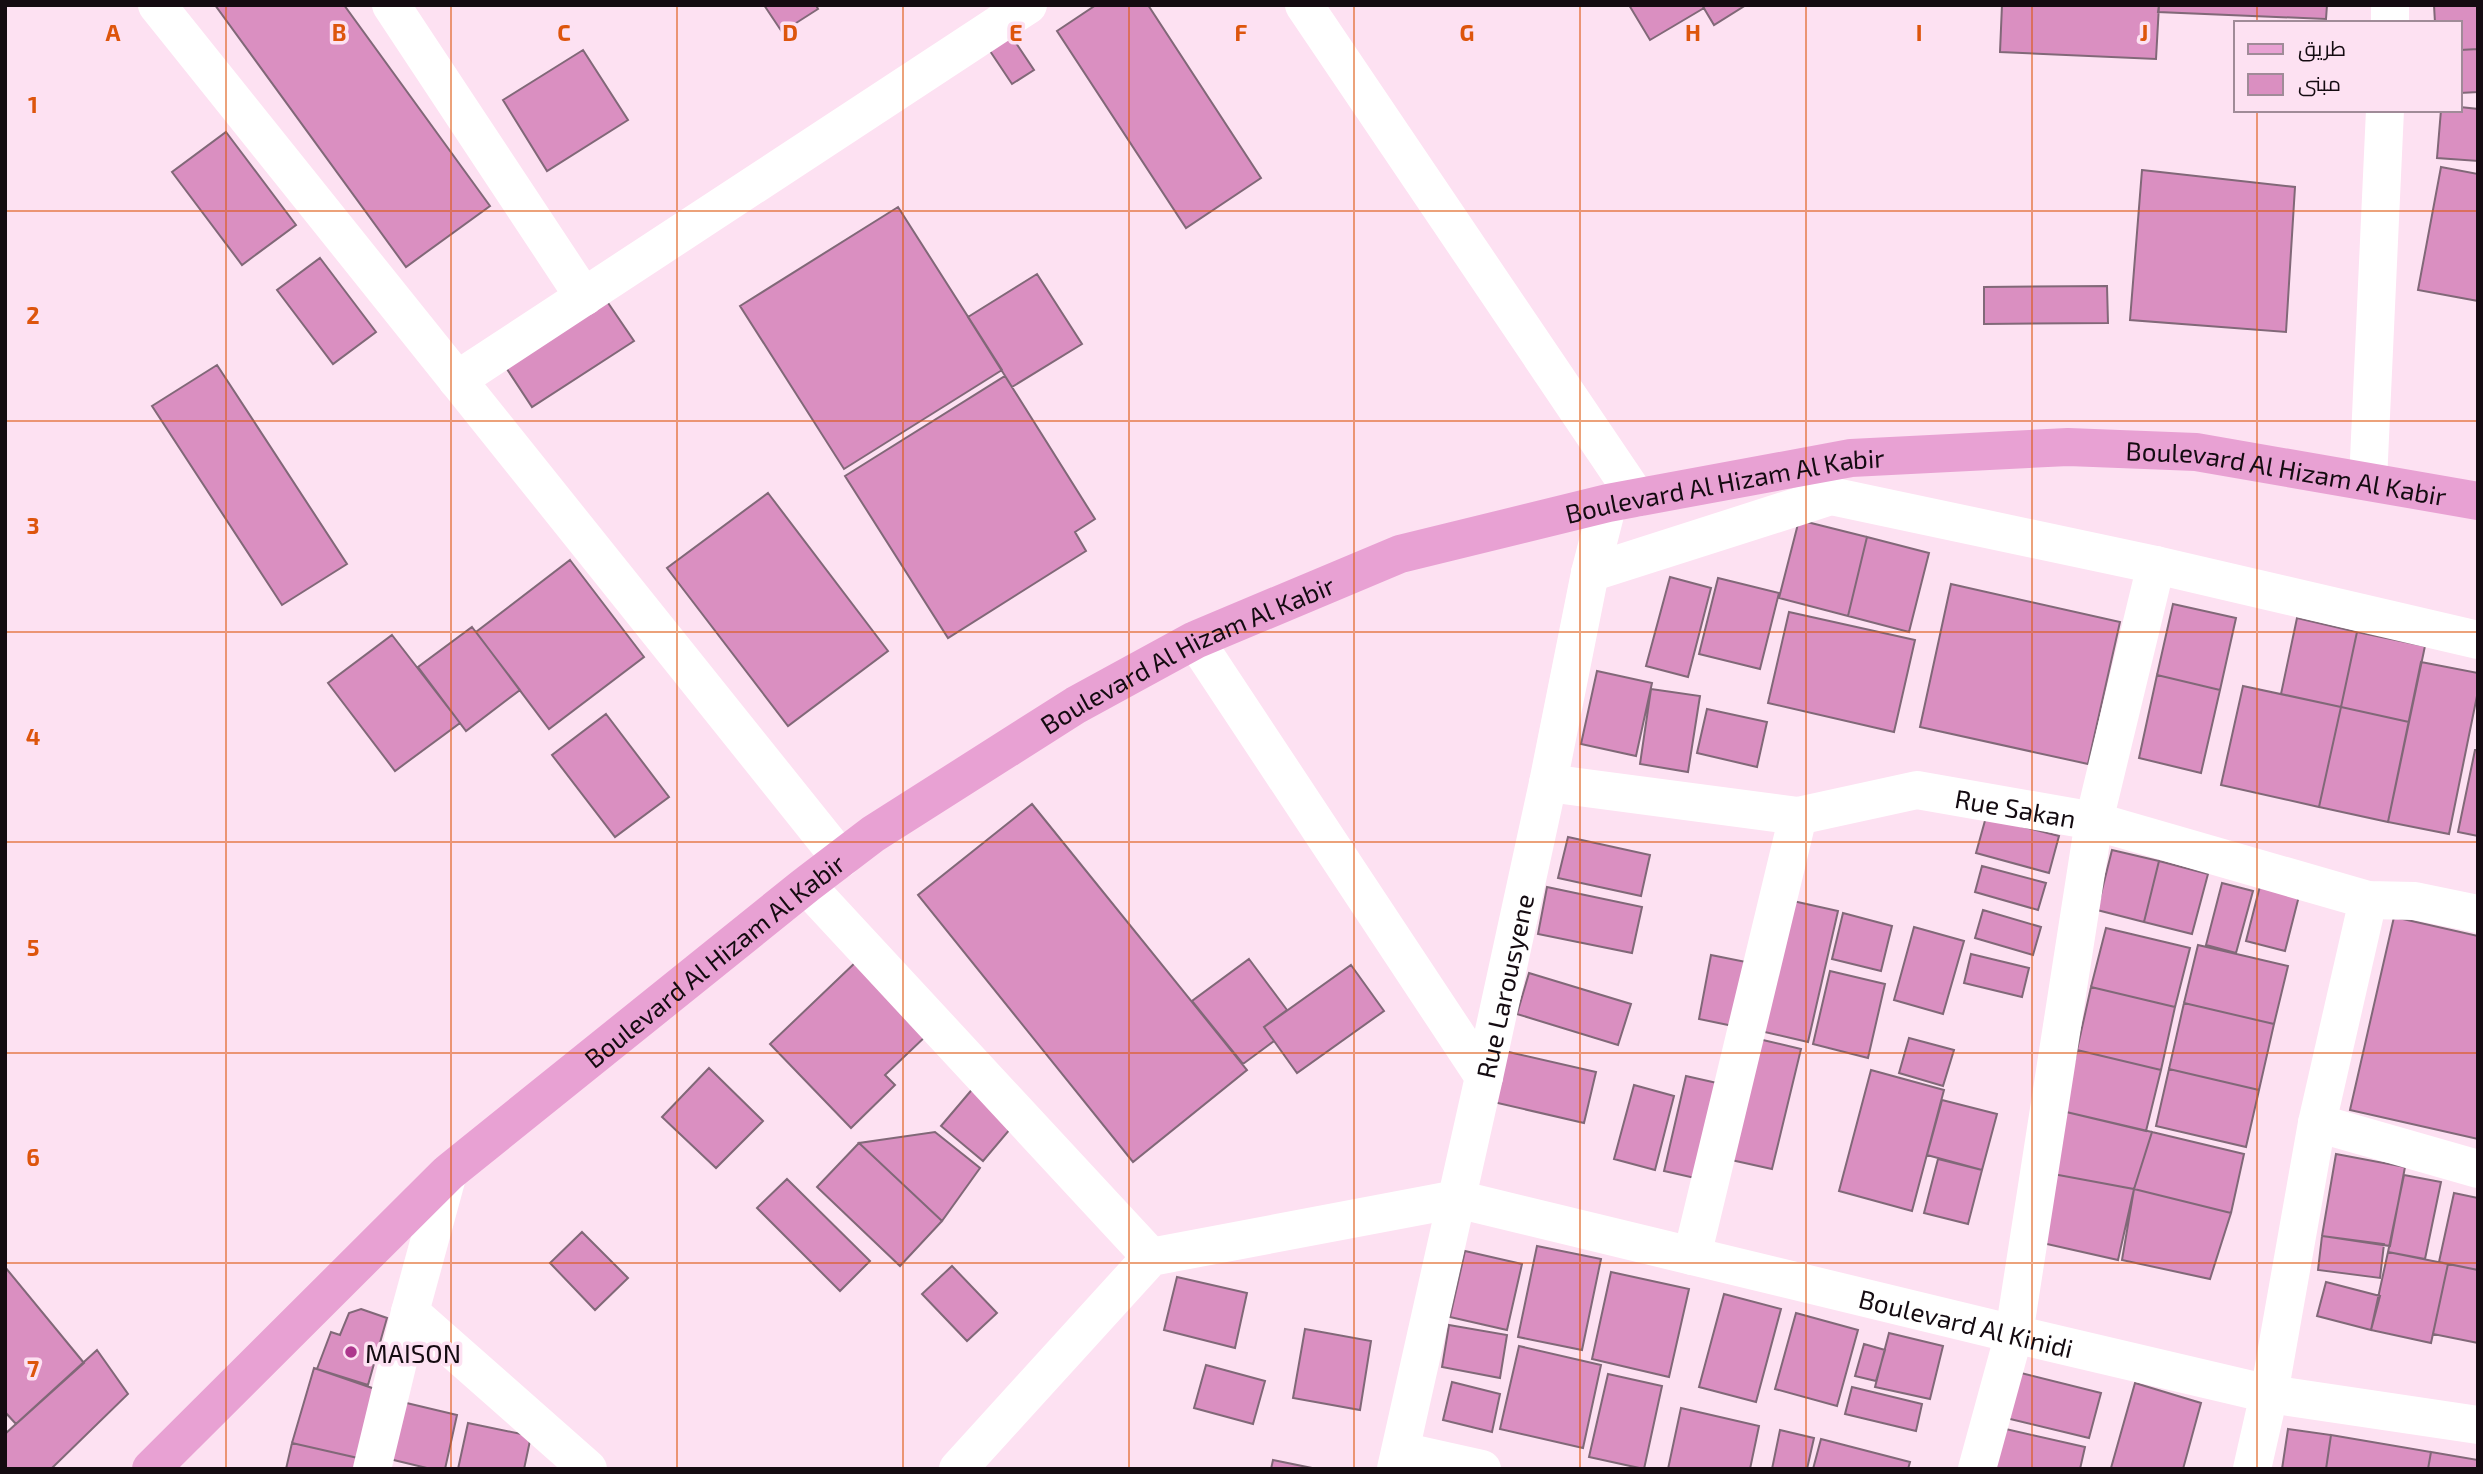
<svg xmlns="http://www.w3.org/2000/svg" width="2483" height="1474" font-family="'Exo 2',Cairo,sans-serif">
  <style>
    .building { fill: #da8fc1; stroke: #816878; stroke-width: 2 }
    .lines { fill: none; stroke-linecap: round; stroke-linejoin: round }
    .minor { stroke: #fff; stroke-width: 38 }
    .major { stroke: #e8a1d3; stroke-width: 38 }
    .grid { fill: none; stroke: #dd550c; stroke-width: 2; stroke-opacity: 0.55 }
    .poi-dot { fill: #ad368d; stroke: #fde1f2; stroke-width: 2.5 }
    .labels { text-anchor: middle; dominant-baseline: central; stroke-width: 7; stroke-linejoin: round; paint-order: stroke }
    .street-label { font-size: 26px; fill: #140b11; stroke: #fde1f2 }
    .poi-label { font-size: 26px; fill: #140b11; stroke: #fde1f2; text-anchor: start }
    .grid-label { font-size: 23px; text-anchor: middle; font-weight: bold; fill: #dd550c; stroke: #fde1f2; stroke-width: 7; stroke-linejoin: round; paint-order: stroke }
  </style>
  <rect width="100%" height="100%" fill="#fde1f2"/>
  <path class="building" d="M 215,5 L 344,5 L 490,206 L 406,267 Z
    M 764,5 L 816,5 L 818,9 L 782,32 Z
    M 1096,5 L 1148,5 L 1261,178 L 1186,228 L 1057,31 Z
    M 1629,5 L 1702,5 L 1704,8 L 1650,40 Z
    M 1702,5 L 1746,5 L 1714,25 Z
    M 2002,5 L 2159,5 L 2156,59 L 2000,52 Z
    M 2159,5 L 2327,5 L 2326,19 L 2158,12 Z
    M 2434,5 L 2478,5 L 2478,49 L 2460,50 L 2460,23 L 2435,23 Z
    M 996,13 L 1034,70 L 1012,84 L 974,27 Z
    M 2478,49 L 2478,92 L 2460,93 L 2460,50 Z
    M 583,50 L 628,120 L 547,171 L 503,100 Z
    M 2460,107 L 2478,109 L 2478,161 L 2437,158 L 2441,110 L 2460,110 Z
    M 226,132 L 296,225 L 242,265 L 172,172 Z
    M 2441,167 L 2478,174 L 2478,301 L 2418,290 Z
    M 2142,170 L 2295,187 L 2286,332 L 2130,320 Z
    M 898,207 L 1002,370 L 844,469 L 740,306 Z
    M 320,258 L 376,332 L 333,364 L 277,290 Z
    M 1037,274 L 1082,344 L 1012,387 L 968,317 Z
    M 2107,286 L 2108,323 L 1984,324 L 1984,287 Z
    M 602,294 L 634,341 L 532,407 L 501,360 Z
    M 217,365 L 347,564 L 282,605 L 152,406 Z
    M 1005,376 L 1095,519 L 1075,532 L 1086,551 L 948,638 L 845,476 Z
    M 768,493 L 888,651 L 788,726 L 667,568 Z
    M 1799,520 L 1867,537 L 1848,616 L 1779,598 Z
    M 1867,537 L 1929,553 L 1909,632 L 1848,616 Z
    M 570,560 L 644,657 L 549,729 L 476,632 Z
    M 1670,577 L 1711,588 L 1688,677 L 1646,666 Z
    M 1718,578 L 1779,593 L 1760,669 L 1699,654 Z
    M 1951,584 L 2120,622 L 2088,764 L 1920,727 Z
    M 2173,604 L 2236,618 L 2220,690 L 2157,675 Z
    M 1789,612 L 1915,640 L 1894,732 L 1768,703 Z
    M 2297,618 L 2357,632 L 2341,707 L 2281,694 Z
    M 472,627 L 520,690 L 466,731 L 418,667 Z
    M 2357,632 L 2425,646 L 2409,722 L 2341,707 Z
    M 392,635 L 460,723 L 395,771 L 328,683 Z
    M 2421,662 L 2478,673 L 2478,691 L 2449,834 L 2388,822 Z
    M 1597,671 L 1652,683 L 1636,756 L 1581,744 Z
    M 2157,675 L 2220,690 L 2201,773 L 2139,758 Z
    M 2243,686 L 2341,707 L 2319,807 L 2221,785 Z
    M 1651,689 L 1700,696 L 1688,772 L 1640,764 Z
    M 2341,707 L 2409,722 L 2388,822 L 2319,807 Z
    M 1707,709 L 1767,722 L 1757,767 L 1697,753 Z
    M 606,714 L 669,797 L 615,837 L 552,755 Z
    M 2475,750 L 2478,750 L 2478,836 L 2458,832 Z
    M 1032,804 L 1247,1070 L 1133,1162 L 918,895 Z
    M 1986,817 L 2059,836 L 2049,873 L 1976,853 Z
    M 1568,837 L 1650,855 L 1641,896 L 1558,878 Z
    M 2112,850 L 2159,861 L 2144,922 L 2097,910 Z
    M 2159,861 L 2208,874 L 2192,934 L 2144,922 Z
    M 1982,866 L 2046,883 L 2038,910 L 1975,892 Z
    M 2222,883 L 2253,891 L 2236,953 L 2206,945 Z
    M 2260,886 L 2299,896 L 2285,951 L 2246,941 Z
    M 1547,887 L 1642,907 L 1632,953 L 1538,934 Z
    M 1784,899 L 1838,911 L 1808,1042 L 1756,1030 Z
    M 1983,910 L 2041,927 L 2033,955 L 1975,938 Z
    M 1843,913 L 1892,926 L 1881,971 L 1832,959 Z
    M 2394,917 L 2478,936 L 2478,1139 L 2350,1110 Z
    M 1914,927 L 1964,941 L 1943,1014 L 1894,1000 Z
    M 2106,928 L 2190,948 L 2175,1007 L 2091,987 Z
    M 2198,945 L 2288,966 L 2274,1024 L 2184,1003 Z
    M 1971,954 L 2029,968 L 2022,997 L 1964,983 Z
    M 1711,955 L 1751,963 L 1738,1027 L 1699,1019 Z
    M 1249,959 L 1287,1010 L 1264,1027 L 1274,1041 L 1243,1064 L 1192,1001 Z
    M 858,960 L 928,1034 L 885,1075 L 895,1085 L 851,1128 L 770,1044 Z
    M 1351,965 L 1384,1011 L 1297,1073 L 1264,1027 Z
    M 1830,971 L 1885,984 L 1868,1058 L 1813,1044 Z
    M 1529,973 L 1631,1004 L 1618,1045 L 1517,1014 Z
    M 2091,987 L 2175,1007 L 2161,1070 L 2077,1050 Z
    M 2184,1003 L 2274,1024 L 2259,1090 L 2169,1069 Z
    M 1750,1037 L 1801,1049 L 1772,1169 L 1722,1158 Z
    M 1909,1038 L 1954,1050 L 1943,1086 L 1899,1073 Z
    M 1500,1050 L 1596,1072 L 1584,1123 L 1489,1101 Z
    M 2077,1050 L 2161,1070 L 2146,1131 L 2062,1111 Z
    M 709,1068 L 763,1121 L 716,1168 L 662,1117 Z
    M 2169,1069 L 2259,1090 L 2246,1147 L 2156,1126 Z
    M 1871,1070 L 1944,1090 L 1912,1211 L 1839,1191 Z
    M 1686,1076 L 1726,1085 L 1704,1180 L 1664,1171 Z
    M 1634,1085 L 1674,1096 L 1655,1170 L 1614,1159 Z
    M 975,1086 L 1017,1121 L 983,1161 L 941,1126 Z
    M 1942,1100 L 1997,1114 L 1982,1170 L 1927,1155 Z
    M 2062,1111 L 2152,1132 L 2134,1189 L 2053,1174 Z
    M 935,1132 L 980,1168 L 942,1221 L 859,1143 Z
    M 2152,1132 L 2244,1154 L 2231,1213 L 2134,1189 Z
    M 859,1143 L 942,1221 L 900,1266 L 817,1187 Z
    M 2336,1154 L 2405,1167 L 2390,1246 L 2322,1236 Z
    M 1938,1159 L 1982,1170 L 1968,1224 L 1924,1213 Z
    M 2053,1174 L 2134,1189 L 2118,1260 L 2038,1242 Z
    M 2404,1175 L 2441,1182 L 2425,1259 L 2388,1252 Z
    M 787,1179 L 870,1261 L 840,1291 L 757,1208 Z
    M 2134,1189 L 2231,1213 L 2210,1279 L 2122,1260 Z
    M 2454,1193 L 2478,1198 L 2478,1270 L 2439,1262 Z
    M 582,1232 L 628,1278 L 595,1310 L 550,1263 Z
    M 2322,1236 L 2384,1244 L 2380,1278 L 2318,1270 Z
    M 1537,1246 L 1601,1259 L 1582,1350 L 1518,1337 Z
    M 1465,1251 L 1522,1264 L 1507,1330 L 1450,1317 Z
    M 2388,1252 L 2448,1264 L 2431,1343 L 2371,1330 Z
    M 2448,1264 L 2478,1270 L 2478,1343 L 2433,1334 Z
    M 952,1266 L 997,1313 L 967,1341 L 922,1294 Z
    M 5,1267 L 84,1363 L 16,1424 L 5,1412 Z
    M 1611,1272 L 1689,1289 L 1669,1377 L 1592,1359 Z
    M 1177,1277 L 1247,1293 L 1235,1348 L 1164,1330 Z
    M 2326,1282 L 2380,1296 L 2371,1330 L 2317,1316 Z
    M 1724,1294 L 1781,1309 L 1756,1402 L 1699,1387 Z
    M 361,1309 L 387,1318 L 368,1385 L 317,1369 L 331,1332 L 340,1335 L 349,1313 Z
    M 1796,1313 L 1858,1330 L 1837,1406 L 1775,1389 Z
    M 1449,1325 L 1507,1335 L 1500,1378 L 1442,1367 Z
    M 1305,1329 L 1371,1341 L 1360,1410 L 1293,1398 Z
    M 1889,1333 L 1943,1346 L 1930,1399 L 1875,1387 Z
    M 1864,1344 L 1885,1350 L 1876,1381 L 1855,1376 Z
    M 1519,1346 L 1601,1365 L 1583,1448 L 1500,1429 Z
    M 97,1350 L 128,1394 L 51,1469 L 5,1469 L 5,1434 Z
    M 1206,1365 L 1265,1381 L 1253,1424 L 1194,1408 Z
    M 314,1368 L 375,1389 L 358,1458 L 292,1443 Z
    M 2017,1372 L 2101,1393 L 2089,1438 L 2006,1418 Z
    M 1608,1374 L 1662,1386 L 1644,1469 L 1589,1457 Z
    M 1452,1382 L 1500,1394 L 1492,1432 L 1443,1420 Z
    M 2135,1383 L 2201,1403 L 2183,1469 L 2111,1468 Z
    M 1852,1387 L 1922,1404 L 1916,1431 L 1845,1414 Z
    M 394,1400 L 457,1415 L 445,1469 L 431,1469 L 381,1457 Z
    M 1681,1408 L 1759,1426 L 1750,1469 L 1668,1469 Z
    M 468,1423 L 531,1436 L 524,1469 L 458,1469 Z
    M 1997,1427 L 2085,1447 L 2080,1469 L 1988,1469 Z
    M 2288,1429 L 2331,1435 L 2326,1469 L 2282,1469 Z
    M 1780,1430 L 1814,1438 L 1807,1469 L 1772,1469 Z
    M 2331,1435 L 2431,1452 L 2428,1469 L 2326,1469 Z
    M 1821,1439 L 1910,1462 L 1908,1469 L 1813,1469 Z
    M 292,1443 L 358,1458 L 356,1469 L 286,1469 Z
    M 2431,1452 L 2478,1460 L 2478,1469 L 2428,1469 Z
    M 1273,1460 L 1317,1469 L 1271,1469 Z"/>
  <g class="lines">
    <g class="minor">
      <path d="M 157,5 L 841,859"/>
      <path d="M 391,5 L 584,297"/>
      <path d="M 1304,5 L 1637,498"/>
      <path d="M 2390,23 L 2390,5"/>
      <path d="M 457,380 L 1028,5"/>
      <path d="M 2368,481 L 2385,110"/>
      <path d="M 1590,573 L 1831,496 L 2156,565 L 2478,640"/>
      <path d="M 1195,640 L 1484,1077"/>
      <path id="s1" d="M 1548,783 L 1798,816 L 1917,790 L 2094,821 L 2368,900 L 2415,901 L 2478,914"/>
      <path d="M 806,885 L 1151,1257"/>
      <path d="M 2317,1123 L 2478,1169"/>
      <path d="M 1692,1256 L 1798,816"/>
      <path d="M 410,1312 L 588,1469"/>
      <path d="M 1401,1451 L 1482,1469"/>
      <path d="M 372,1469 L 410,1312 L 448,1173"/>
      <path id="s2" d="M 958,1469 L 1151,1257 L 1457,1199 L 2014,1334 L 2269,1394 L 2478,1425"/>
      <path id="s3" d="M 1396,1469 L 1484,1077 L 1548,783 L 1590,573 L 1608,503"/>
      <path d="M 1977,1469 L 2014,1334 L 2094,821 L 2156,565"/>
      <path d="M 2252,1469 L 2269,1394 L 2317,1123 L 2368,900"/>
    </g>
    <path class="major" id="s4" d="M 151,1469 L 448,1173 L 806,885 L 873,834 L 1076,705 L 1195,640 L 1400,554 L 1608,503 L 1851,458 L 2068,447 L 2196,452 L 2478,501"/>
  </g>
  <path class="grid" d="M 226,5 L 226,1469M 451,5 L 451,1469M 677,5 L 677,1469M 903,5 L 903,1469M 1129,5 L 1129,1469M 1354,5 L 1354,1469M 1580,5 L 1580,1469M 1806,5 L 1806,1469M 2032,5 L 2032,1469M 2257,5 L 2257,23M 2257,110 L 2257,1469M 5,211 L 2478,211M 5,421 L 2478,421M 5,632 L 2478,632M 5,842 L 2478,842M 5,1053 L 2478,1053M 5,1263 L 2478,1263"/>
  <circle class="poi-dot" cx="351" cy="1352" r="7"/>
  <g class="labels">
    <g class="street-label">
      <text stroke="none"><textPath href="#s4" startOffset="2460">Boulevard Al Hizam Al Kabir</textPath></text>
      <text stroke="none"><textPath href="#s4" startOffset="1894">Boulevard Al Hizam Al Kabir</textPath></text>
      <text stroke="none"><textPath href="#s4" startOffset="1326">Boulevard Al Hizam Al Kabir</textPath></text>
      <text stroke="none"><textPath href="#s1" startOffset="474">Rue Sakan</textPath></text>
      <text stroke="none"><textPath href="#s4" startOffset="760">Boulevard Al Hizam Al Kabir</textPath></text>
      <text stroke="none"><textPath href="#s3" startOffset="495">Rue Larousyene</textPath></text>
      <text stroke="none"><textPath href="#s2" startOffset="1122">Boulevard Al Kinidi</textPath></text>
    </g>
    <g class="poi-label">
      <text x="365" y="1352">MAISON</text>
    </g>
  </g>
  <g class="grid-label">
    <text x="113" y="41">A</text>
    <text x="339" y="41">B</text>
    <text x="564" y="41">C</text>
    <text x="790" y="41">D</text>
    <text x="1016" y="41">E</text>
    <text x="1241" y="41">F</text>
    <text x="1467" y="41">G</text>
    <text x="1693" y="41">H</text>
    <text x="1919" y="41">I</text>
    <text x="2144" y="41">J</text>
    <text x="33" y="113">1</text>
    <text x="33" y="324">2</text>
    <text x="33" y="534">3</text>
    <text x="33" y="745">4</text>
    <text x="33" y="956">5</text>
    <text x="33" y="1166">6</text>
    <text x="33" y="1377">7</text>
  </g>
  <rect width="2483" height="1474" fill="none" stroke="#140b11" stroke-width="14"/>
  <rect x="2234" y="21" width="228" height="91" fill="#fde1f2" stroke="#a08b98" stroke-width="2"/>
  <rect x="2248" y="44" width="35" height="10" fill="#e8a1d3" stroke="#a08b98" stroke-width="2"/>
  <text x="2298" y="56" font-size="21" fill="#140b11">طريق</text>
  <rect x="2248" y="74" width="35" height="21" fill="#da8fc1" stroke="#a08b98" stroke-width="2"/>
  <text x="2298" y="91" font-size="21" fill="#140b11">مبنى</text>
</svg>
